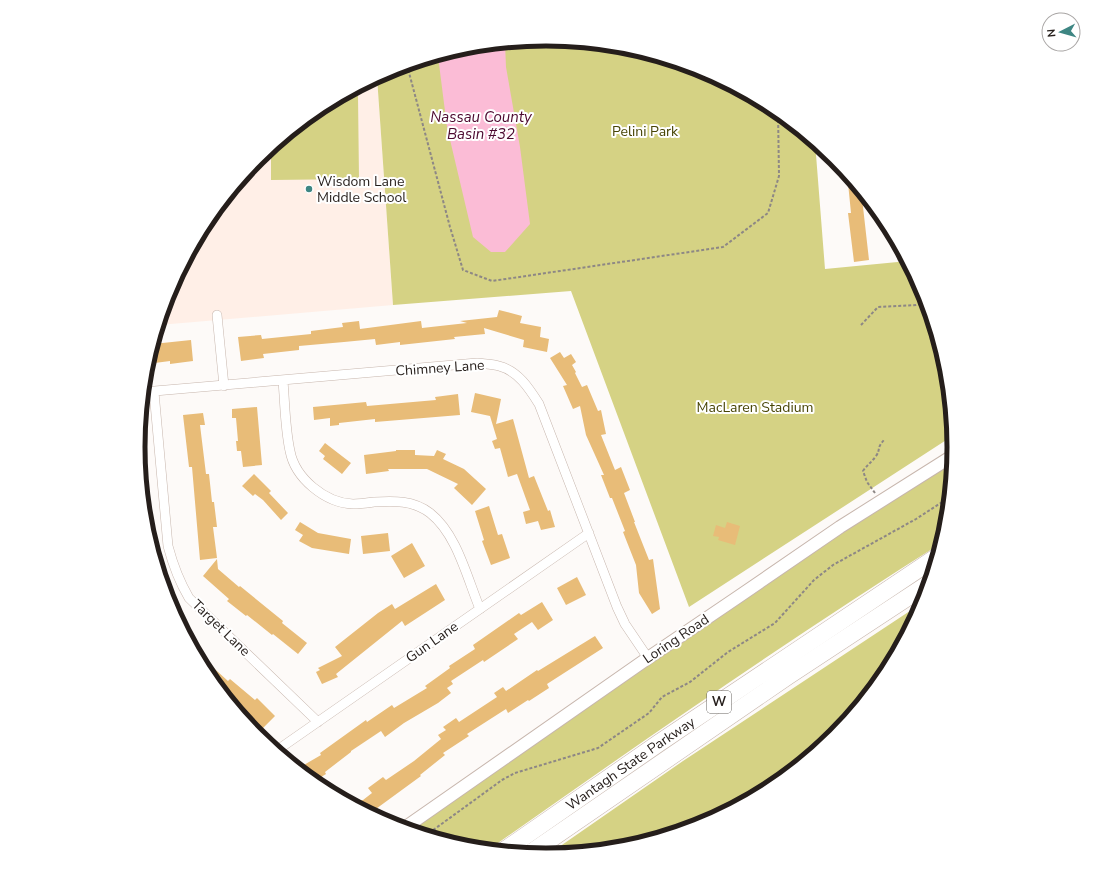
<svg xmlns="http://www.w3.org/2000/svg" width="1093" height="895" font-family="'Nunito Sans',sans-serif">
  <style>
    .built { fill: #ffefe7 }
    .green { fill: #d5d284 }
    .water { fill: #fbbcd6 }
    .building { fill: #e8bc78 }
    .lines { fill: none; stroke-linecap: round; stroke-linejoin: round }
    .minor-casing { stroke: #c7b6ad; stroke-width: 10 }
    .tertiary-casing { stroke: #c7b6ad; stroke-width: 14 }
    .motorway-casing { stroke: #c7b6ad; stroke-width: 18 }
    .path { stroke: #8d8785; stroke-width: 2; stroke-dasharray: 3 2; stroke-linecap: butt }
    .minor { stroke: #fff; stroke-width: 9 }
    .tertiary { stroke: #fff; stroke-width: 12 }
    .motorway { stroke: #fff; stroke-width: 17 }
    .poi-dot { fill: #3e8683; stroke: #fff; stroke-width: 1.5 }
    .labels { text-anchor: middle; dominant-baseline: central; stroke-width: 4; stroke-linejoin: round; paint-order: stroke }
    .shield { fill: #fff; stroke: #66625f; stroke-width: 1 }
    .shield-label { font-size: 13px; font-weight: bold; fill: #251e1b }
    .park-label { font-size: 14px; fill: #484506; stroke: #fff }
    .poi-label { font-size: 14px; fill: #251e1b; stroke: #fff; text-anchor: start }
    .street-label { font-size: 14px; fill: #251e1b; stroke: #fff }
    .water-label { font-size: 15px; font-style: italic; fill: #4d0a30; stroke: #fff }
    .rim { fill: none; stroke: #251e1b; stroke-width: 5 }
  </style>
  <rect width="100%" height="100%" fill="#fdfaf8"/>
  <path class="built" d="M 377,77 L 393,305 L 159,325 L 169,291 L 207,220 L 258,158 L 320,108 Z"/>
  <path class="green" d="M 547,39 L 626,47 L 703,70 L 774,108 L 815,142 L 825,269 L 908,261 L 924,291 L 947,368 L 954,435 L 689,607 L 571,291 L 393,305 L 377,77 L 390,70 L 467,47 Z
    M 358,96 L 359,179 L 271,180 L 271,148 L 320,108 L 341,97 Z
    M 953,463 L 947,527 L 943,542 C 788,640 637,745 488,850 L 467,848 L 408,830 L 841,532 Z
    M 925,601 L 886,675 L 839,732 L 743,804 L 703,825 L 626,848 L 546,856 L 683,761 Z"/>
  <path class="water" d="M 505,43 L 506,67 L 520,147 L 530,224 L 505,252 L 491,252 L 473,237 L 447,127 L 438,56 L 467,47 Z"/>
  <path class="building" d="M 847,173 L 867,197 L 862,198 L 869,260 L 854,262 L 848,213 L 851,213 Z
    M 499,310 L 522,316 L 520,323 L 541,327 L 540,337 L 549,339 L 547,352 L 523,347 L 524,340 L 484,328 L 485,334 L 454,337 L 455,339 L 400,345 L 400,342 L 376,345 L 375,339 L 344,342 L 299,346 L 299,350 L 263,354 L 264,358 L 241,361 L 238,337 L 261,335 L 262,339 L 311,334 L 311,331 L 343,327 L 342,323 L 359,321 L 360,329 L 421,321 L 422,328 L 467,323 L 460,321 L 497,317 Z
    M 191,340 L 193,361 L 170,364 L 170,361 L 147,364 L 153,344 Z
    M 560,352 L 564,358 L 571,354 L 576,362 L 572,365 L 576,372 L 575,373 L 582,387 L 587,385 L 598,411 L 601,410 L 606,434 L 601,435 L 615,470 L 621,467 L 630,490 L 624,493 L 635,522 L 634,522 L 649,560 L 653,559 L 660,609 L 652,614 L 639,593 L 636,565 L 623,532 L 625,531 L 612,498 L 610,498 L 601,475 L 604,475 L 586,435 L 580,406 L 573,409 L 563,386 L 567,385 L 550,358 Z
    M 475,393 L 501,399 L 496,424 L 513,419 L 529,478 L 534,476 L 548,511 L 550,510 L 555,527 L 541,530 L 538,521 L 526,524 L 523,512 L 530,510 L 517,474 L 508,477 L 500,448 L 495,449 L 492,441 L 497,439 L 490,416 L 471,412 Z
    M 458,394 L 460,415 L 375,422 L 375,419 L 339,423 L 339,425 L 330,426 L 330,418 L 314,420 L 313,407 L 366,402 L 367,406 L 436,400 L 435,397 Z
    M 257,407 L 262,465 L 243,467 L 241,451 L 237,451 L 236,441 L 238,441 L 236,418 L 232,418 L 232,409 Z
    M 203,413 L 205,425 L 200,425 L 206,474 L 209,474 L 212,502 L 214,502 L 217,527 L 213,527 L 217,558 L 200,560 L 192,467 L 189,467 L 183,415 Z
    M 325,443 L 351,463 L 342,474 L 323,459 L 325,456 L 319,451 Z
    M 396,450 L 415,450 L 415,455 L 434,456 L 437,450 L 446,454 L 443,459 L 464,469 L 486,489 L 472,505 L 454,488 L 458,484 L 427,469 L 388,469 L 389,471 L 366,474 L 364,455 L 396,451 Z
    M 254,474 L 271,491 L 269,493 L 288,513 L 281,520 L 263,500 L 255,494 L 253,496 L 242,486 Z
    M 489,506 L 498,535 L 502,534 L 510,558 L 491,565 L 482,541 L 484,540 L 475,511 Z
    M 300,522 L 318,533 L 351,539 L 349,554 L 312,548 L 299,541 L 303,535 L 295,530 Z
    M 727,522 L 740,526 L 735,545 L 718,540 L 719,537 L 713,536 L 716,525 L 725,528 Z
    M 388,533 L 390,551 L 363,554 L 361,536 Z
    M 412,543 L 425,566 L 404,578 L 391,556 Z
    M 217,559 L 218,569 L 239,587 L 240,586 L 283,621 L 282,623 L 307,643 L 298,654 L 273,634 L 272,635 L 247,615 L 246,616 L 227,601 L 229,599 L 203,576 Z
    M 577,577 L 586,595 L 566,605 L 557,588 Z
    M 436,584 L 445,600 L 405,626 L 402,621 L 336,674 L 338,677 L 322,684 L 316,672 L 320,670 L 318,668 L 342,656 L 335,647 L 378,613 L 392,604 L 395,609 Z
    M 542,602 L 553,620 L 538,630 L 532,622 L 514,634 L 518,639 L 484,662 L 483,660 L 451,681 L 453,684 L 447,688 L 451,693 L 438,703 L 404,723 L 385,737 L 381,731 L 351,751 L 351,752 L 325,772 L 326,774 L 313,782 L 297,769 L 321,755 L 320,753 L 366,720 L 367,722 L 392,705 L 394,708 L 427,688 L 425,686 L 450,668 L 449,666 L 475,649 L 473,645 L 519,613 L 521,615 Z
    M 595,636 L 603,648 L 547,684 L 549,688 L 529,701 L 528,700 L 508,713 L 506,709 L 467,734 L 469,736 L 443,753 L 445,755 L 420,775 L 421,776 L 369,814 L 350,804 L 363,800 L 372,793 L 368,788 L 383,777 L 386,780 L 414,761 L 441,739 L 438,735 L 446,730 L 443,727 L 456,718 L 459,722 L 497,697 L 494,693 L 503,687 L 506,691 L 537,670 L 538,671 Z
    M 197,653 L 228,681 L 230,679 L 255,700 L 257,698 L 275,716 L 260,731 L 242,713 L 243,712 L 228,700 L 207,674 L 196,654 Z"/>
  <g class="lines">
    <g class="minor-casing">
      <path id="minor" d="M 901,249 L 902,258
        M 217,315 L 224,386
        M 283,381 C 285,404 285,428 290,451 C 295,478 325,503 353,504 C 360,504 367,503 374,502 C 394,501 413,500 430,513 C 457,534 467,578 480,609
        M 143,392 L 477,363 C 484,364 492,364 499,366 C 518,371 529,388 539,404 L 617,607 L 625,624 L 648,658
        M 154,392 L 168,546 C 173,565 179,581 189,598 L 318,722
        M 276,751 L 589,533"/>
    </g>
    <g class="tertiary-casing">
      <path id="tertiary" d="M 403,829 L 648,658 L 738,597 L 840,527 L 954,455"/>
    </g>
    <g class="motorway-casing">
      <g id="motorway">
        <path id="s1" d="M 502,852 L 659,743 L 938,556"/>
        <path d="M 529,854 L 788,676 L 931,582"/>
      </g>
    </g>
    <path class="path" d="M 407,65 L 450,227 L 463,270 L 492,281 L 723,247 L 768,213 L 779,176 L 778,111
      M 861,325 L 878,307 L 916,305 L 927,302
      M 875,493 L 867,482 L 863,471 C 867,465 872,462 876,456 C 881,449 876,448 885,439
      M 425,836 L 502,780 L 515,773 L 598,748 L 649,713 L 662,697 L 690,682 L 728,652 L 775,623 L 814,580 L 833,565 L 916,519 L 950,497"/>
    <use href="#minor" class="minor"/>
    <use href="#tertiary" class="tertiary"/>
    <use href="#motorway" class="motorway"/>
  </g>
  <circle class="poi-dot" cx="309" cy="189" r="4"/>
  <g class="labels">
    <rect class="shield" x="707" y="691" width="24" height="22" rx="3"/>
    <g class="shield-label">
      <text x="719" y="702">W</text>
    </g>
    <g class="park-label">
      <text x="645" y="131">Pelini Park</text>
      <text x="755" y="407">MacLaren Stadium</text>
    </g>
    <g class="poi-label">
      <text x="317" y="181">Wisdom Lane<tspan x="317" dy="16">Middle School</tspan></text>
    </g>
    <g class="street-label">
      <text transform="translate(440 368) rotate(-4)">Chimney Lane</text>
      <text transform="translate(221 628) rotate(44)">Target Lane</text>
      <text transform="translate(676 639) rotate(-34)">Loring Road</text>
      <text transform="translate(432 642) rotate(-35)">Gun Lane</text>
      <text stroke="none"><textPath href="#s1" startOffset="156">Wantagh State Parkway</textPath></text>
    </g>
    <g class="water-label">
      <text x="481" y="117">Nassau County<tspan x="481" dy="17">Basin #32</tspan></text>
    </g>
  </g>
  <path d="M0 0H1093V895H0ZM145 447a401 401 0 1 1 802 0a401 401 0 1 1-802 0Z" fill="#fff" fill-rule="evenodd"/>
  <path class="rim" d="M145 447a401 401 0 1 1 802 0a401 401 0 1 1-802 0Z"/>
  <g transform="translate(1061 32) rotate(264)"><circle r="19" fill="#ffffff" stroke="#a8a5a4"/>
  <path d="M0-3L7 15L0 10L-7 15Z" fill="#3e8683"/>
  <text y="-6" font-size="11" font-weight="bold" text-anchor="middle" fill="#251e1b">N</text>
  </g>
</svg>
